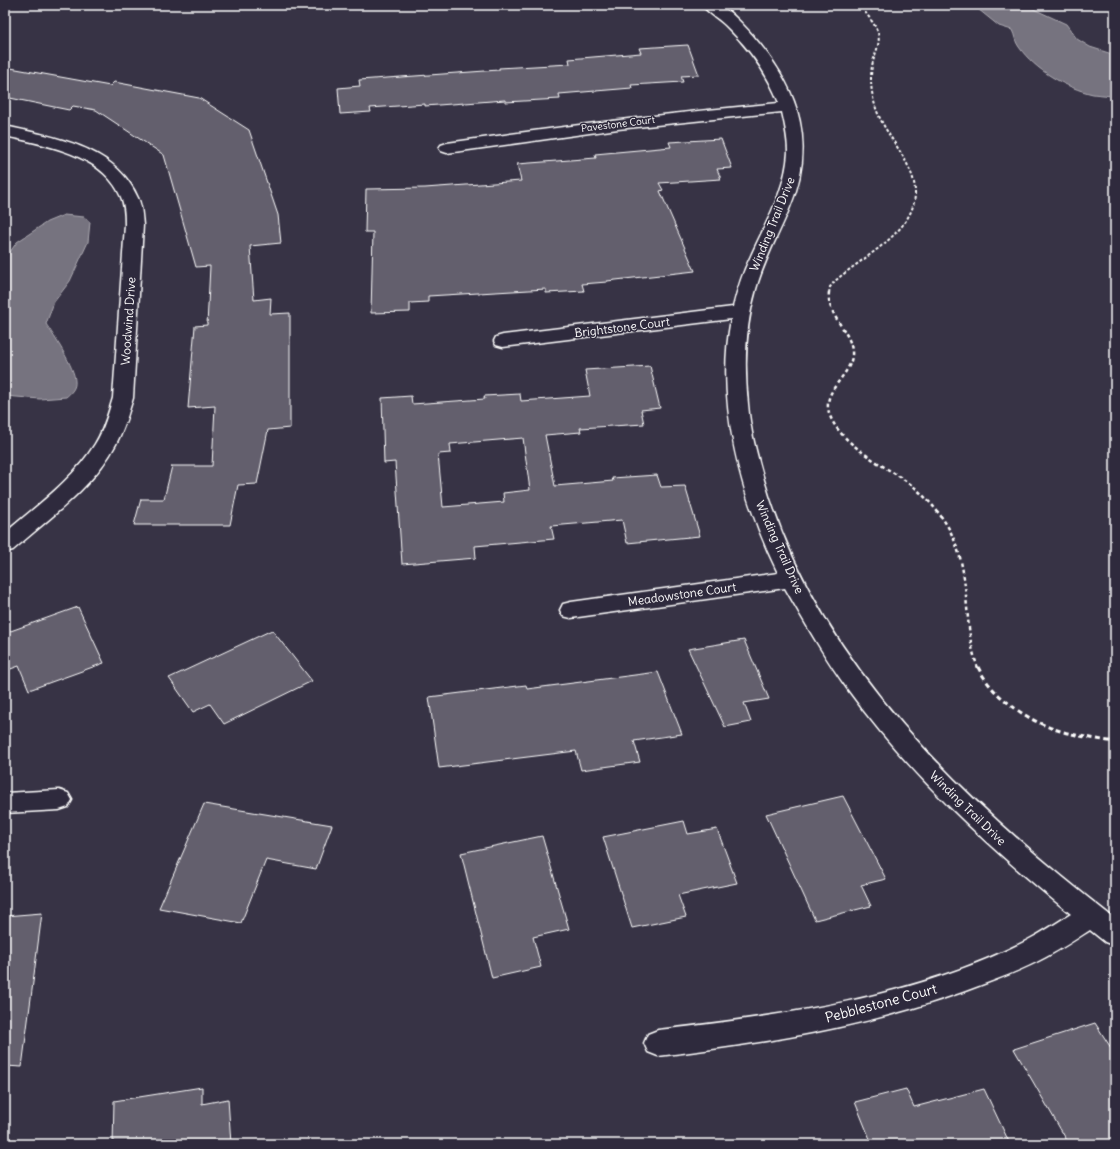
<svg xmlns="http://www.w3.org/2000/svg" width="1120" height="1149" font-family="Delius,sans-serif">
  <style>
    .water { fill: #76737f; stroke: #adabb2 }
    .building { fill: #635f6d; stroke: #fff; fill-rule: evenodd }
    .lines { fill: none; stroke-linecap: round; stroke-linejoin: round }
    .minor-casing { stroke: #fff; stroke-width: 3 }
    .path-far2 { stroke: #fff; stroke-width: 2; stroke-dasharray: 3 2; stroke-linecap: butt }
    .path-far1 { stroke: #fff; stroke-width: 2.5; stroke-dasharray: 3.5 3; stroke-linecap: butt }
    .path { stroke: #fff; stroke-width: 3; stroke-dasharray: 5 3.5; stroke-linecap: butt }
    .minor { fill: #2f2a3d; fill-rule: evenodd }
    .labels { text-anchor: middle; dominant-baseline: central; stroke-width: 3; stroke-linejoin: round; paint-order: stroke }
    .far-street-label { font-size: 10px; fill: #fff; stroke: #2f2a3d }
    .street-label { font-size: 12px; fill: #fff; stroke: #2f2a3d }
    .near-street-label { font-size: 14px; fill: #fff; stroke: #2f2a3d }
  </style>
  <rect width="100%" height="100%" fill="#373345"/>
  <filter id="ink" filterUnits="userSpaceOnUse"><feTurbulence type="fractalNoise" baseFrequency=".025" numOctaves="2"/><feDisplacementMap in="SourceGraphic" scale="8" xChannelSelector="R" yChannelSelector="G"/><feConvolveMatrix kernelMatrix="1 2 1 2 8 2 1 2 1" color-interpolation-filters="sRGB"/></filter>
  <g filter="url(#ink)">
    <path class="water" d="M 973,5 L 1025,5 L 1066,24 L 1077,39 L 1090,47 L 1115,55 L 1115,97 C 1108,95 1101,95 1093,94 C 1066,88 1035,70 1019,47 C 1015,42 1015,36 1012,30 L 999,26 Z
      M 64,215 L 84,217 L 90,222 L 88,242 L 70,281 L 54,302 L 46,324 C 54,336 75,368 75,381 C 76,388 71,393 66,397 L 40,399 L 5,396 L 5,259 L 17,242 L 47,222 Z"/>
    <path class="building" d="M 688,45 L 699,75 L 681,76 L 683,82 L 631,85 L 632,88 L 559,94 L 560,99 L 505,102 L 505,100 L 425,106 L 425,104 L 370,108 L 371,112 L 340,114 L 338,88 L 360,86 L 359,80 L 499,70 L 499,68 L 570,64 L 569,59 L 641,53 L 639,48 Z
      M 5,67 L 110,86 L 114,82 L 199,98 L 249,130 L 278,215 L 281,243 L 250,246 L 254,300 L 271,298 L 270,314 L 290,313 L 290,428 L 268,430 L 257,484 L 238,485 L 230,525 L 134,525 L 141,499 L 164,499 L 172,466 L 212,466 L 215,406 L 188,408 L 195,326 L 207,325 L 210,266 L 196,267 L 164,155 L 96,110 L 73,106 L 69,110 L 5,97 Z
      M 721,139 L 732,168 L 717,169 L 721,179 L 659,183 L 663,190 L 660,191 L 695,271 L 607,281 L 607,282 L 582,284 L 584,291 L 546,293 L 546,289 L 428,296 L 428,302 L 410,303 L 410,312 L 371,313 L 373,232 L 365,232 L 366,189 L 425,188 L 521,181 L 517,164 L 596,158 L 595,154 L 671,147 L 669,142 Z
      M 650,366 L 660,408 L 641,410 L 644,424 L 580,428 L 581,432 L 545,435 L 555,486 L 613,481 L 612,478 L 657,475 L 661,487 L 685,486 L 700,536 L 627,543 L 622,520 L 551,526 L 554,539 L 475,546 L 476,558 L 402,564 L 395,462 L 384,463 L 382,398 L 411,396 L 412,404 L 485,399 L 484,396 L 520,394 L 521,401 L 590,396 L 585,370 ZM 523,438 L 530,490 L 503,493 L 504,502 L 443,507 L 438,454 L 451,453 L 450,444 Z
      M 78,607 L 104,663 L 29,690 L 19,666 L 5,671 L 5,633 Z
      M 272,630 L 312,681 L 224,724 L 210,704 L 193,712 L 169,678 Z
      M 744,640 L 769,699 L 744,703 L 751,722 L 725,727 L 688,649 Z
      M 658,672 L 682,734 L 634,741 L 640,762 L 581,770 L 576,751 L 439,768 L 429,697 L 526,685 L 527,689 Z
      M 843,796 L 886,879 L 861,885 L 871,906 L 815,920 L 766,814 Z
      M 204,804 L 332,825 L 316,869 L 266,860 L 241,923 L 159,908 Z
      M 684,821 L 688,834 L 717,829 L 737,883 L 678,895 L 686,917 L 632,928 L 603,837 Z
      M 542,836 L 569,929 L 533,937 L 541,967 L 492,978 L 461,853 Z
      M 42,913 L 22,1067 L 5,1066 L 5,916 Z
      M 1095,1023 L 1115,1054 L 1115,1144 L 1069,1144 L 1014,1049 Z
      M 202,1087 L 202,1104 L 228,1099 L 231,1144 L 113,1144 L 114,1101 Z
      M 906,1089 L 914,1107 L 984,1089 L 1010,1144 L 872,1144 L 855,1102 Z"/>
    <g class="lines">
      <g class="minor-casing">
        <path id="minor" d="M 702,5 C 707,5 714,4 718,5 C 730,9 751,33 759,43 C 800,93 816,145 790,207 C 779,234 764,260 756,289 C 745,326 744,365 748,404 C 750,430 757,455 764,480 C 817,665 967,804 1115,919 L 1115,946 L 1105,942 L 1090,930 C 1076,939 1061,949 1046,957 C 1020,971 993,981 965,991 C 863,1028 765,1043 658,1056 L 648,1052 L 644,1043 L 648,1034 L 658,1030 C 782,1016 914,998 1026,941 C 1042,933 1056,923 1071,914 C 989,848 911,776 849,691 C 825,658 805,623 785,588 L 571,618 L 563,616 L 560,610 L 563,604 L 571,602 L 778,573 C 741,498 715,402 731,319 L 503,347 L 496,345 L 494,341 L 496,337 L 503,335 L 733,307 C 737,291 742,274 750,258 C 765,224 786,190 788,152 C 788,139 785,125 782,112 L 618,129 L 447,153 L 441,151 L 439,148 L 441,145 L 447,143 C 557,127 668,113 779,103 C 767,72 749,48 725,25 C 718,18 708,13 702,5 Z
          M 5,126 C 53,137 116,146 138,198 C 142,206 142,216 143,225 L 133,398 C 128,414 124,429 116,444 C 93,488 49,518 13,550 L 5,552 L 5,533 C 36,506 73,480 95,444 C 104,430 108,414 113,398 L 125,225 C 125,216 125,206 121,197 C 103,154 45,145 5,136 Z
          M 59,790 L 68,793 L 72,800 L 68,807 L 59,810 L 5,813 L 5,793 Z"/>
      </g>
      <path class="path-far2" d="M 829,293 L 830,287 L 835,281 C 869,251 937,223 908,166 C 898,145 881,127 875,105 C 871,92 870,79 872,66 C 874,55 881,44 878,33 C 875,23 866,15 861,5"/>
      <path class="path-far1" d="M 829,292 C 826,317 854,332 852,356 C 850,375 826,388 828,408 C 833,442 888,467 913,486 C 928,499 944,517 952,535 C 972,577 962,626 978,668"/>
      <path class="path" d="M 978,667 C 985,681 995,693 1007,702 C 1042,731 1072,735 1115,742"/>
      <use href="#minor" class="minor"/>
    </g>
  </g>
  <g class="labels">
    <g class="far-street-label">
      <text transform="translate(618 124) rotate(-7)">Pavestone Court</text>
    </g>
    <g class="street-label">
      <text transform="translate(772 224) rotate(-68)">Winding Trail Drive</text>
      <text transform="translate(128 321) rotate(-86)">Woodwind Drive</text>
      <text transform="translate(622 327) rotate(-7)">Brightstone Court</text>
      <text transform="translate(780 547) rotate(66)">Winding Trail Drive</text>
      <text transform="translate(682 594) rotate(-8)">Meadowstone Court</text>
      <text transform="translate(968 808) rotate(44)">Winding Trail Drive</text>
    </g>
    <g class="near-street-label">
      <text transform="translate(881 1003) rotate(-15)">Pebblestone Court</text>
    </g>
  </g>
  <rect width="1120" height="1149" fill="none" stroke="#2f2a3d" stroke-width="20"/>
  <rect x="10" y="10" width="1100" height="1129" fill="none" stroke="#fff" stroke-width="1.5" filter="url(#ink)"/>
</svg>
